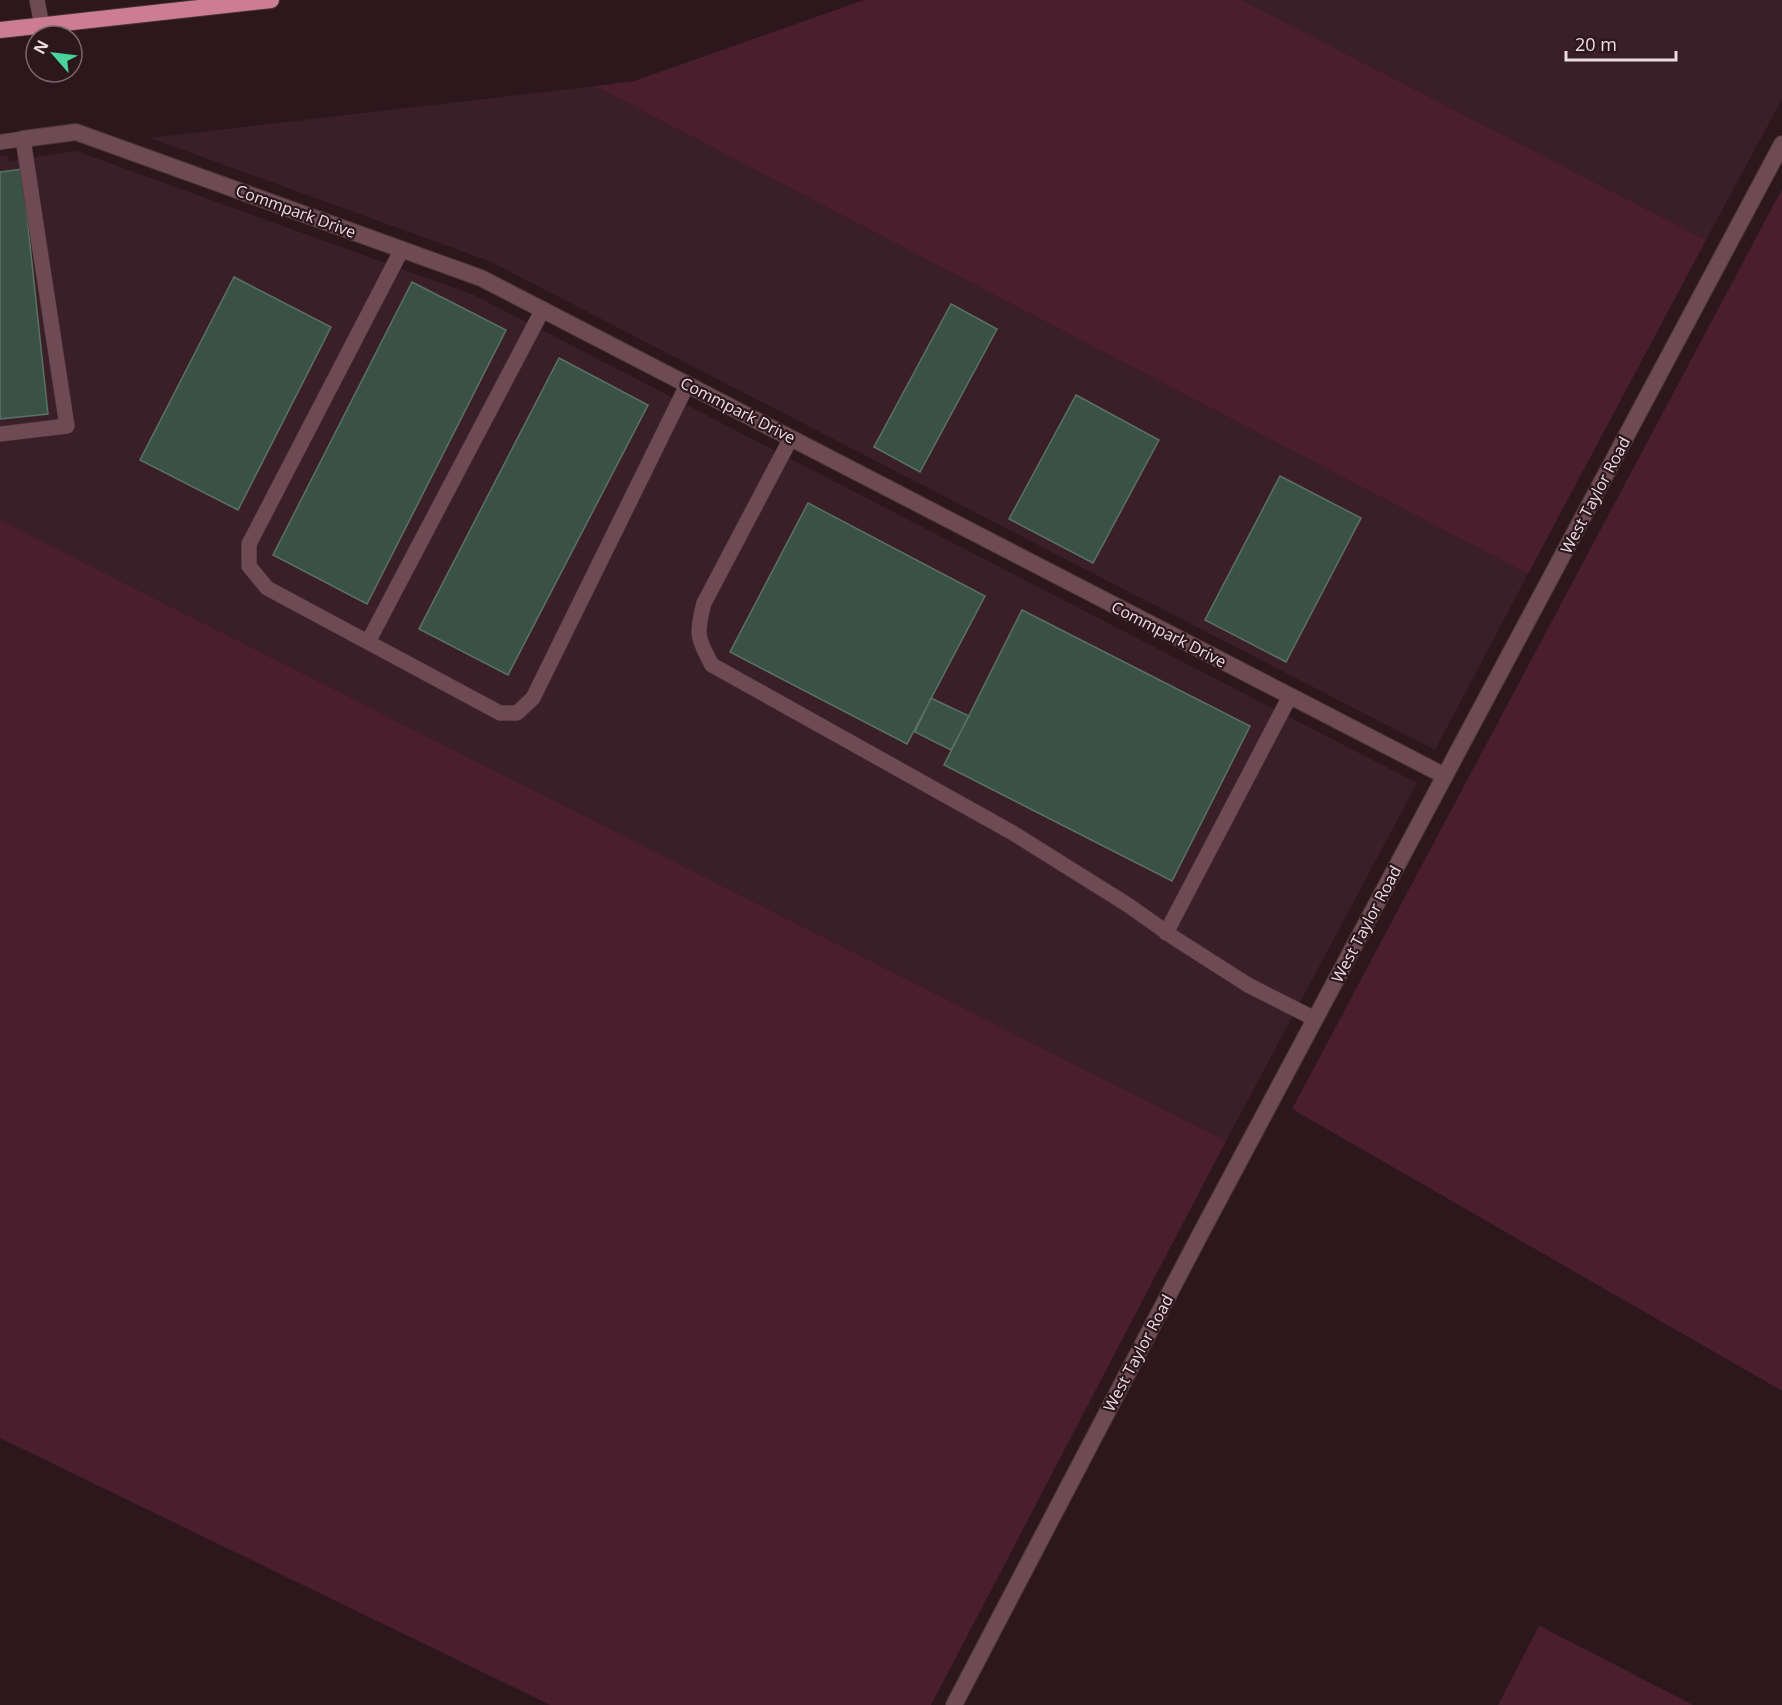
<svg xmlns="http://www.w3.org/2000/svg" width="1782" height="1705" font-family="'Open Sans',sans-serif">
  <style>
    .built { fill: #3b1f28 }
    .green { fill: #4a1e2d }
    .building { fill: #3a5146; stroke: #5a7266; stroke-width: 1.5 }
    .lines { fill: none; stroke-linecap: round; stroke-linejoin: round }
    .service-casing { stroke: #473338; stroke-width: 16 }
    .minor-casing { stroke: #473338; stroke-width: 18 }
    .tertiary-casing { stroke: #473338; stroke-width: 18 }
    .trunk-casing { stroke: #473338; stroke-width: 18 }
    .service { stroke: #6d4a54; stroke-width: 15 }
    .minor { stroke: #6d4a54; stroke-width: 16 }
    .tertiary { stroke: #6d4a54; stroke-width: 16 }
    .trunk { stroke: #cc7c94; stroke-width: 16 }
    .labels { text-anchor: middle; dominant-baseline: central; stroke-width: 4.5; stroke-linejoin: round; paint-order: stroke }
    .street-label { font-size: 16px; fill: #ebdce0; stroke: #2c171d }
  </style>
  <rect width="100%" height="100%" fill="#2c171d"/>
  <path class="built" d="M 1242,0 L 1782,0 L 1782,99 L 1706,240 Z
    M 595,86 L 1528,574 L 1435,750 L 489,261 L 150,138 Z
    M 76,151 L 474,295 L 1417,783 L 1226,1141 L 0,520 L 0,156 L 7,155 L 9,161 Z"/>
  <path class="green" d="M 864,0 L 1242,0 L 1706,240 L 1528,574 L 595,86 L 634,81 Z
    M 1782,189 L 1782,1391 L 1292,1109 Z
    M 0,520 L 1226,1141 L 931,1705 L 550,1705 L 0,1438 Z
    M 1539,1626 L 1540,1626 L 1693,1705 L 1498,1705 Z"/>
  <path class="building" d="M 22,169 L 48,414 L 0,419 L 0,172 Z
    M 234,277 L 331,327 L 238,510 L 140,460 Z
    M 412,282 L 506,330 L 367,604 L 273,555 Z
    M 951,304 L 997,329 L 920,472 L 874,447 Z
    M 559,358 L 648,405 L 508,675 L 419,629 Z
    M 1076,395 L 1159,440 L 1093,563 L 1009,519 Z
    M 1280,476 L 1361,518 L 1286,662 L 1205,620 Z
    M 808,503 L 985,596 L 907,744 L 730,652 Z
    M 1022,610 L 1250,726 L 1172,881 L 944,765 Z
    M 931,698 L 969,716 L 951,750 L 915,732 Z"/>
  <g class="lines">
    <g class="service-casing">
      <path id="service" d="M 37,0 L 42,26
        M 0,142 L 23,139 L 67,426 L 0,434
        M 402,249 L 249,544 L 249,566 L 267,588 L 500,713 L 517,713 L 533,698 L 687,385
        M 791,438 L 704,603 C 696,633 697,638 712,665 L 1013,833 L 1128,905 L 1176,939 L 1248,985 L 1315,1019
        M 368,642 L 543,309
        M 1166,933 L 1290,696"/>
    </g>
    <g class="minor-casing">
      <path id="minor" d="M 23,139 L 76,132 L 481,278 L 1445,776"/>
    </g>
    <g class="tertiary-casing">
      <path id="tertiary" d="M 954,1705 L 1202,1231 L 1782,144"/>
    </g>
    <g class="trunk-casing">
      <path id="trunk" d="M 0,30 L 271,0"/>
    </g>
    <use href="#service" class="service"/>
    <use href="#minor" class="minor"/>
    <use href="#tertiary" class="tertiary"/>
    <use href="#trunk" class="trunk"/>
  </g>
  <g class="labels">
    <g class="street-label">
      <text transform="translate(296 211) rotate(20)">Commpark Drive</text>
      <text transform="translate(738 410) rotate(27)">Commpark Drive</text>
      <text transform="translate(1595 495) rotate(-62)">West Taylor Road</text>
      <text transform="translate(1169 634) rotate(27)">Commpark Drive</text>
      <text transform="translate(1366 924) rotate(-62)">West Taylor Road</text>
      <text transform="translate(1138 1353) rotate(-62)">West Taylor Road</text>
    </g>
  </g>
  <g transform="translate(54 54) rotate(298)"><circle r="28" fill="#2c171d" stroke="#78666b" stroke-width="1.5"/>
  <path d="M0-4.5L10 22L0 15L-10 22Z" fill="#4ad49c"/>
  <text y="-9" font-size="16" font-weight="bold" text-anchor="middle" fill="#ebdce0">N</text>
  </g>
  <path d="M1566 51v9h110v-9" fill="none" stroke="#ebdce0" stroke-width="3"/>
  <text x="1575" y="51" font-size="18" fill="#ebdce0" stroke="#2c171d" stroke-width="4.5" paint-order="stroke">20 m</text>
</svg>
